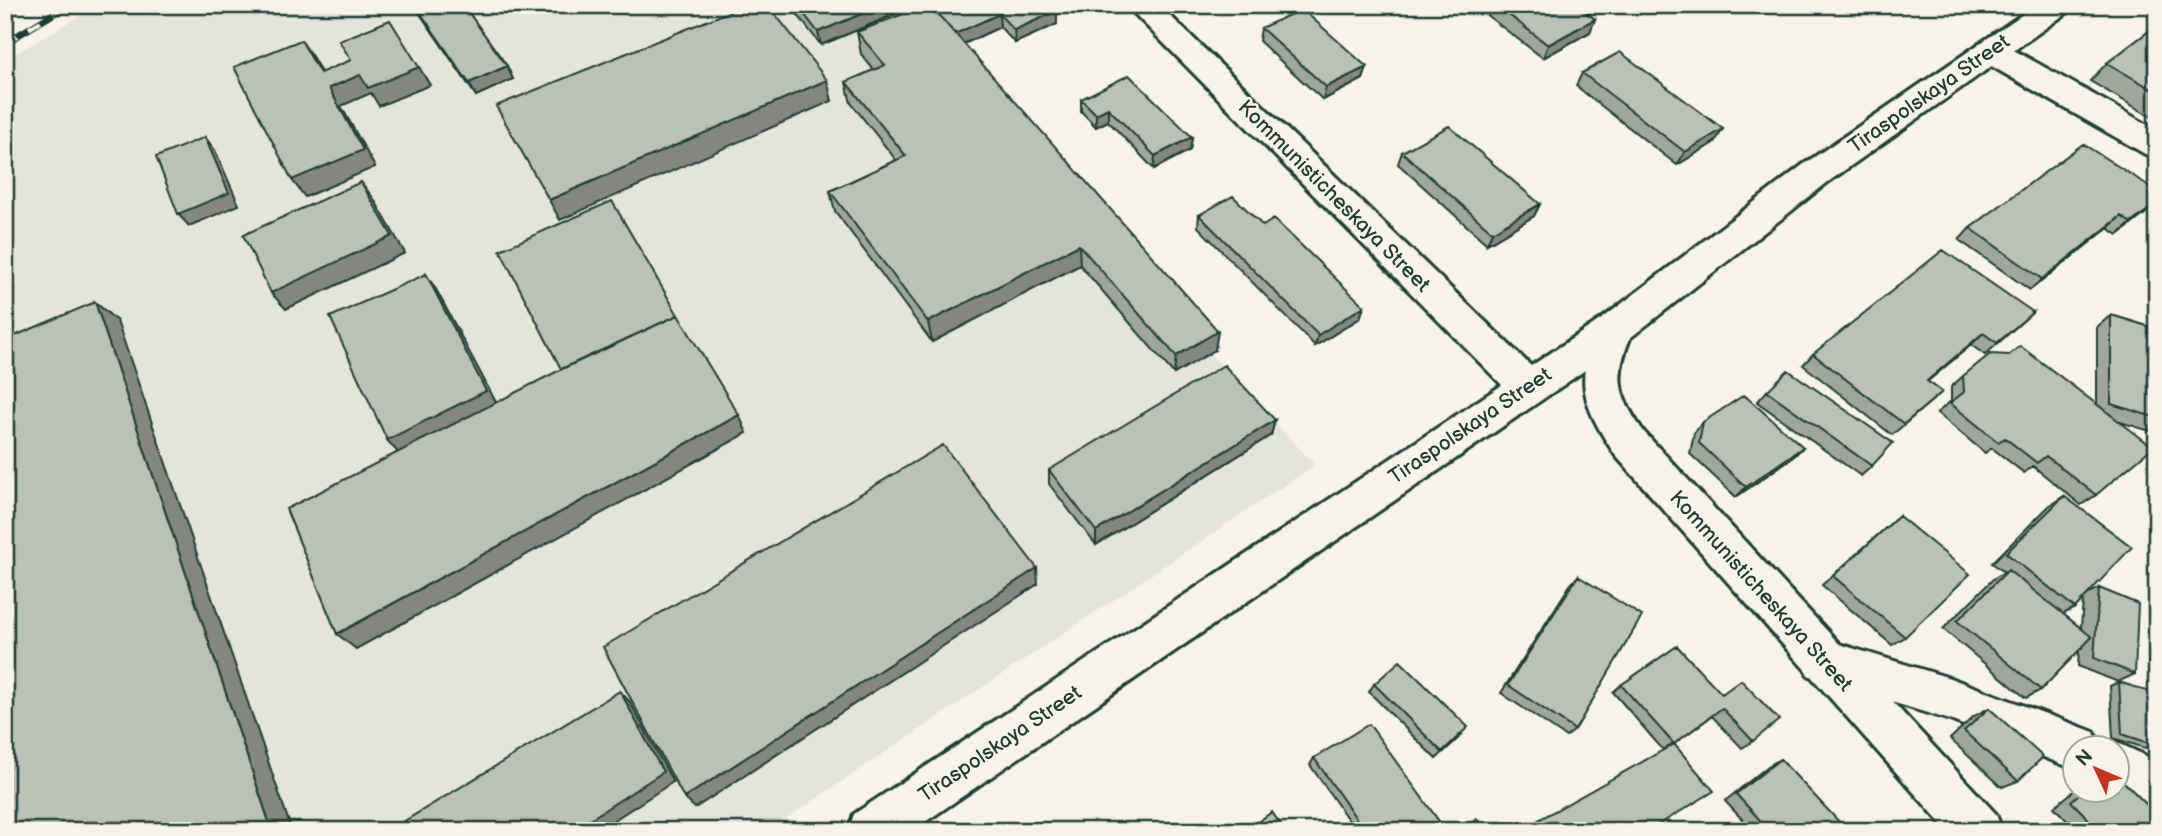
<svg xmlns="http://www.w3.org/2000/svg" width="2162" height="836" font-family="'Balsamiq Sans',sans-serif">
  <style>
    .built { fill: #e5e4d9 }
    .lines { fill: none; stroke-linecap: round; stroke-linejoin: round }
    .minor-casing { stroke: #1f3d34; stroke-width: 6 }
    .major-casing { stroke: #1f3d34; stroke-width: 6 }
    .minor { fill: #f7f3e8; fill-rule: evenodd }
    .major { fill: #f7f3e8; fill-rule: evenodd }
    .rail-casing { stroke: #1f3d34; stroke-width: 7 }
    .rail { stroke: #f7f3e8; stroke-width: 4.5; stroke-dasharray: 14; stroke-linecap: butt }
    .wall { fill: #a1a69d; stroke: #1f3d34; stroke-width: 2; fill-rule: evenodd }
    .shaded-wall { fill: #83877f; stroke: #1f3d34; stroke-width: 2 }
    .building { fill: #bbc1b6; stroke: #1f3d34; stroke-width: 2 }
    .labels { text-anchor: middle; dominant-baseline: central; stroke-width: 5; stroke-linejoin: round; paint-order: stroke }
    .street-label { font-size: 21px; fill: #1f3d34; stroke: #f7f3e8 }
  </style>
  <rect width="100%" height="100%" fill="#f7f3e8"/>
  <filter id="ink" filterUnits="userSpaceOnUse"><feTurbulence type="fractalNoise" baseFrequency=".0143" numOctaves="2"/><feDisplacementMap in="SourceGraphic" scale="14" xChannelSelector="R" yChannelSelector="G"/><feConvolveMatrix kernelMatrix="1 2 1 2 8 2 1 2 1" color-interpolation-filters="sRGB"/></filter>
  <g filter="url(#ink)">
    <path class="built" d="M 98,5 L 882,5 L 1315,465 L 768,831 L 5,831 L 5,60 Z"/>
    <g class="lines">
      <g class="minor-casing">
        <path id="minor" d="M 1126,5 L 1159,5 L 1531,366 L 1603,318 L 1616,314 L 1629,318 L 1634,329 L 1629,340 L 912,831 L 848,831 L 854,814 L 1502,385 Z
          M 1990,40 L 2001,43 L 2157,130 L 2157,157 L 2145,154 L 1979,59 L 1974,51 L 1979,43 Z
          M 1823,639 L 1950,678 L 2094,732 L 2101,748 L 2074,748 L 2074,769 L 1950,720 L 1823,681 L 1808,675 L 1801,660 L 1808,645 Z
          M 2116,742 L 2157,761 L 2157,808 L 2116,789 L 2116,748 L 2101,748 Z"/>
      </g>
      <g class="major-casing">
        <path id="major" d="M 2036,5 L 2072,5 L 2068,12 L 1828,182 L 1630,338 C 1613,379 1619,397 1644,432 L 1996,814 L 2002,831 L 1948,831 L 1616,456 C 1580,402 1573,378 1603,318 L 1804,164 Z"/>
      </g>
      <use href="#minor" class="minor"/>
      <use href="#major" class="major"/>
      <g class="rail-casing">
        <path id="rail" d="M 5,43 L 68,5"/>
      </g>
      <use href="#rail" class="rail"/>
    </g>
    <path class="wall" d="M 414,5 L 463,5 L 507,66 L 513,79 L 476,96 Z
      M 790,5 L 897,5 L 898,13 L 821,45 Z
      M 949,5 L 1054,5 L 1052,6 L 1057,11 L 1057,24 L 1015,43 L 1000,27 L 964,44 L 1215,350 L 1174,374 L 1080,265 L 932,342 L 835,211 L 830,191 L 896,160 L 851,103 L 846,82 L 874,70 L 861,54 L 857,32 L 935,11 Z
      M 1476,5 L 1576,5 L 1595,19 L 1590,32 L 1543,58 L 1476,7 Z
      M 2157,25 L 2157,120 L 2090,81 L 2107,63 Z
      M 1261,28 L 1367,67 L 1363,79 L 1323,100 L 1259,41 Z
      M 1582,73 L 1715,142 L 1677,165 L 1576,86 Z
      M 1081,99 L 1192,137 L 1190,150 L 1154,169 L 1108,121 L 1096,127 L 1081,111 Z
      M 1402,152 L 1540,204 L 1534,216 L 1487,244 L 1398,164 Z
      M 2151,209 L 2118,235 L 2108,228 L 2030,290 L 1959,240 L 1970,228 Z
      M 1199,215 L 1263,226 L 1364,306 L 1360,318 L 1315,346 L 1198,227 Z
      M 2033,312 L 1985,355 L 1971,345 L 1927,381 L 1942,392 L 1892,435 L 1803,365 L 1813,354 Z
      M 2111,315 L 2157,329 L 2157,433 L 2120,422 L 2096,495 L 2081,505 L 2033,466 L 2024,473 L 1992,448 L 1985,453 L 1937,413 L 1951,401 L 1951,387 L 1963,376 L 2097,404 L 2097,327 Z
      M 1767,391 L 1872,466 L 1861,476 L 1757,402 Z
      M 1275,420 L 1271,435 L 1096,545 L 1049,484 L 1049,470 Z
      M 1703,422 L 1803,447 L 1793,457 L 1736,497 L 1690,454 L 1694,433 Z
      M 2064,496 L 2087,595 L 2099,588 L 2135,674 L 2118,682 L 2078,666 L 2079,650 L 2041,690 L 2026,698 L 1943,629 L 1993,579 L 2004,572 L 1992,563 L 2049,506 ZM 2083,599 L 2081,628 L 2063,614 L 2075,608 Z
      M 1899,516 L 1905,637 L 1892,645 L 1822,585 Z
      M 1578,576 L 1575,730 L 1566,737 L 1501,693 L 1570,585 Z
      M 1677,646 L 1753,741 L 1742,748 L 1712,716 L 1674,744 L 1663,750 L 1613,692 L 1621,685 Z
      M 2119,682 L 2155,745 L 2145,748 L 2113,738 L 2110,686 Z
      M 1374,684 L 1462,735 L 1436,759 L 1369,692 Z
      M 1989,708 L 2018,781 L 2002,787 L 1950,739 L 1974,716 Z
      M 1314,758 L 1446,831 L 1356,831 L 1310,765 Z
      M 1780,759 L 1841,831 L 1753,831 L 1725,801 L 1768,766 Z
      M 2075,790 L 2117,790 L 2157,831 L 2077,831 L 2054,807 Z"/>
    <path class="shaded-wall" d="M 883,5 L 897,5 L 898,13 L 821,45 L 818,32 Z
      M 1057,11 L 1057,24 L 1015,43 L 1014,30 Z
      M 999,14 L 1000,27 L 952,49 L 950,36 Z
      M 1595,19 L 1590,32 L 1543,58 L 1548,45 Z
      M 301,40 L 313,58 L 330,88 L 360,75 L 419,67 L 430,85 L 379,106 L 371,93 L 341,106 L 375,167 L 305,197 L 292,180 L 329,88 Z
      M 507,66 L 513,79 L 476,96 L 469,83 Z
      M 1367,67 L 1363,79 L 1323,100 L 1326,87 Z
      M 827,80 L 832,101 L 560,220 L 549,200 Z
      M 1108,108 L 1108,121 L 1096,127 L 1096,114 Z
      M 1723,129 L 1715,142 L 1677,165 L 1685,152 Z
      M 205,137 L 215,150 L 239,205 L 189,226 L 178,214 Z
      M 1192,137 L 1190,150 L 1154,169 L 1155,156 Z
      M 361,182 L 374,199 L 405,253 L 286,309 L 271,293 Z
      M 2157,203 L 2151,209 L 2118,235 L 2131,223 Z
      M 1540,204 L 1534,216 L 1487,244 L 1492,232 Z
      M 2121,216 L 2108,228 L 2030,290 L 2042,279 Z
      M 1079,245 L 1080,265 L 932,342 L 928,322 Z
      M 426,274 L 437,291 L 498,406 L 400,455 L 387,440 Z
      M 95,302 L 117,321 L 292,831 L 272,831 Z
      M 1364,306 L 1360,318 L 1315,346 L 1318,335 Z
      M 1218,331 L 1215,350 L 1174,374 L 1176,356 Z
      M 1983,333 L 1971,345 L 1915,392 L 1927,381 Z
      M 739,415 L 747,433 L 356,649 L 337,634 Z
      M 1275,420 L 1271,435 L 1096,545 L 1096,531 Z
      M 1803,447 L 1793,457 L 1736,497 L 1746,487 Z
      M 1037,568 L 1038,584 L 695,808 L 684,798 Z
      M 620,691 L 630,702 L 673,782 L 597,831 L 572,831 Z"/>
    <path class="building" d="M 415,5 L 463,5 L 507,66 L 469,83 Z
      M 746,5 L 768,5 L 827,80 L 549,200 L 496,106 Z
      M 797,5 L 883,5 L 818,32 Z
      M 926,5 L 930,5 L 1218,331 L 1176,356 L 1079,245 L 928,322 L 830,191 L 906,156 L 846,82 L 885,65 L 857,32 Z
      M 949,5 L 1051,5 L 1057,11 L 1014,30 L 999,14 L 955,34 L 935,11 Z
      M 1496,5 L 1576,5 L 1595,19 L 1548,45 Z
      M 1302,9 L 1367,67 L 1326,87 L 1261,28 Z
      M 390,20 L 419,67 L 368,88 L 360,75 L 329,88 L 363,150 L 292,180 L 234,67 L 301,40 L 320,73 L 351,60 L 339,41 Z
      M 2157,25 L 2157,92 L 2107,63 Z
      M 1620,52 L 1723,129 L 1685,152 L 1582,73 Z
      M 1129,75 L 1192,137 L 1155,156 L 1108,108 L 1096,114 L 1081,99 Z
      M 1449,126 L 1540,204 L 1492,232 L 1402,152 Z
      M 205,137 L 229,193 L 178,214 L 156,157 Z
      M 2083,144 L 2157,191 L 2157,203 L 2131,223 L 2121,216 L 2042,279 L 1970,228 Z
      M 361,182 L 392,236 L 271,293 L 243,235 Z
      M 1233,196 L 1263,226 L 1274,219 L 1364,306 L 1318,335 L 1199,215 Z
      M 612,201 L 678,315 L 561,369 L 500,250 Z
      M 1943,250 L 2033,312 L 1997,343 L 1983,333 L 1927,381 L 1942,392 L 1904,424 L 1813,354 Z
      M 426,274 L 486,391 L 387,440 L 330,317 Z
      M 95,302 L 272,831 L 5,831 L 5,340 Z
      M 678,315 L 739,415 L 337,634 L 286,509 L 560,370 Z
      M 2111,315 L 2157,329 L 2157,418 L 2111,404 Z
      M 2020,346 L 2153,447 L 2096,495 L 2046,456 L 2037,463 L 2005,438 L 1998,442 L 1950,403 L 1964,392 L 1963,376 L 1990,354 L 2009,355 Z
      M 1224,365 L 1275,420 L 1096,531 L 1049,470 Z
      M 1788,370 L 1893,443 L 1872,466 L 1767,391 Z
      M 1744,395 L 1803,447 L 1746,487 L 1699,443 L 1703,422 Z
      M 943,445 L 1037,568 L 684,798 L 603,647 Z
      M 2064,496 L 2132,547 L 2075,608 L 2006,553 Z
      M 1899,516 L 1970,574 L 1905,637 L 1833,576 Z
      M 2008,570 L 2092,637 L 2041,690 L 1957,621 Z
      M 1578,576 L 1642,616 L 1575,730 L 1508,685 Z
      M 2099,588 L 2138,604 L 2135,674 L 2094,658 Z
      M 1677,646 L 1722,694 L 1741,680 L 1779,720 L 1753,741 L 1722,708 L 1674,744 L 1714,791 L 1648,831 L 1519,831 L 1674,744 L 1621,685 Z
      M 1400,661 L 1468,727 L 1442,752 L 1374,684 Z
      M 2119,682 L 2150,692 L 2155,745 L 2122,734 Z
      M 620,691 L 663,772 L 572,831 L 401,831 L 398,825 Z
      M 1989,708 L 2043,757 L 2018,781 L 1964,731 Z
      M 1369,724 L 1446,831 L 1365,831 L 1314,758 Z
      M 1780,759 L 1845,828 L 1841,831 L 1770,831 L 1736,794 Z
      M 2117,775 L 2157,815 L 2157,831 L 2100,831 L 2071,801 L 2084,790 L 2117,790 Z
      M 1272,812 L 1285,831 L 1245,831 Z
      M 1477,819 L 1486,831 L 1460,831 Z"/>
  </g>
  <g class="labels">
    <g class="street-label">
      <text transform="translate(1929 94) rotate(-35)">Tiraspolskaya Street</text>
      <text transform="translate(1334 196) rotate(45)">Kommunisticheskaya Street</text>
      <text transform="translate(1470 426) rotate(-34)">Tiraspolskaya Street</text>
      <text transform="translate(1761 591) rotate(48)">Kommunisticheskaya Street</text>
      <text transform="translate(1000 744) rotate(-34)">Tiraspolskaya Street</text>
    </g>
  </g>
  <rect width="2162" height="836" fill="none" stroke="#f7f3e8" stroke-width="28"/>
  <rect x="14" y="14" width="2134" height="808" fill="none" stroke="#1f3d34" stroke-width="2.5" filter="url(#ink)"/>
  <g transform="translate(2096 769) rotate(314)"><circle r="33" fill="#f7f3e8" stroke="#a1aaa0" stroke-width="2"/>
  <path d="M0-5L12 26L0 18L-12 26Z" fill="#c8321e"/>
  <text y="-10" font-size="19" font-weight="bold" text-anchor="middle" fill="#1f3d34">N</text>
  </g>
</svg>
